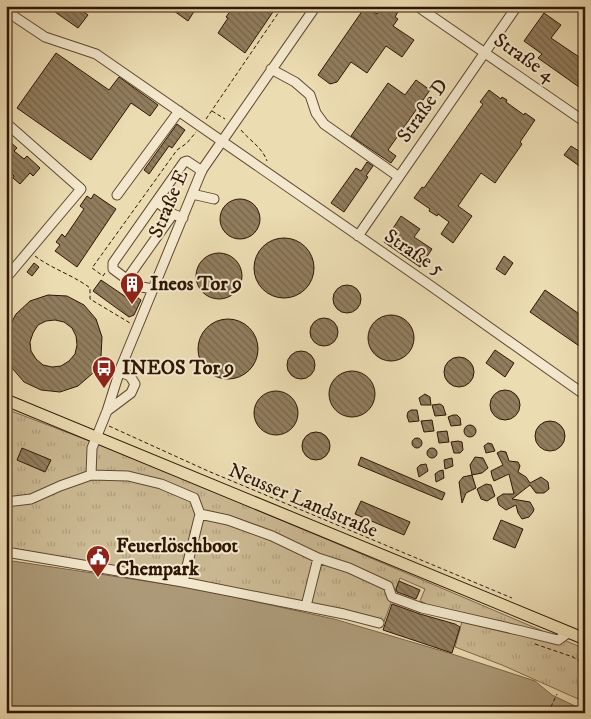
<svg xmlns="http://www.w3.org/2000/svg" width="591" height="719" font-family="'IM FELL DW Pica',serif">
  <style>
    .grass { fill: url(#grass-tufts); stroke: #7e684c }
    .water { fill: #ac9977; stroke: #7a6549 }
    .building { fill: url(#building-back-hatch); stroke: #2f1604; fill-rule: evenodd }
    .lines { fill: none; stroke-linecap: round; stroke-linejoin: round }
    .minor-casing { stroke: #5e4830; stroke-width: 11 }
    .major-casing { stroke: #2f1604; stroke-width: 13 }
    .path { stroke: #2f1604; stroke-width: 1; stroke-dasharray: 4 2.5; stroke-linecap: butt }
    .minor { stroke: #f3e8cd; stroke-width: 9 }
    .major { stroke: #ecdcb2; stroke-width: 11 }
    .labels { text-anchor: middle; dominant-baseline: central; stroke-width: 4; stroke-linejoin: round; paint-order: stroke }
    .street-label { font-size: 20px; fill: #2f1604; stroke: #f3e8cd }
    .poi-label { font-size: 20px; font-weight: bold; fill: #2f1604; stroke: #f3e8cd; text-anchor: start }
  </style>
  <defs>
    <pattern id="grass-tufts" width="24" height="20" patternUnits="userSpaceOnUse" patternTransform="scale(1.25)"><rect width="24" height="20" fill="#ccba94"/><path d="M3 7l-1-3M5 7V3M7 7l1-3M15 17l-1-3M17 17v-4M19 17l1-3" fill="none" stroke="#b09f7e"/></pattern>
    <pattern id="building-back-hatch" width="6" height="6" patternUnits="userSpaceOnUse" patternTransform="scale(1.25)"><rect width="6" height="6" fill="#917d5e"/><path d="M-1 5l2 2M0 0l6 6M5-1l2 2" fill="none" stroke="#77654b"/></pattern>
  </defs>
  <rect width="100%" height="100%" fill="#ecdcb2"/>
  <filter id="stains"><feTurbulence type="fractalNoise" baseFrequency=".004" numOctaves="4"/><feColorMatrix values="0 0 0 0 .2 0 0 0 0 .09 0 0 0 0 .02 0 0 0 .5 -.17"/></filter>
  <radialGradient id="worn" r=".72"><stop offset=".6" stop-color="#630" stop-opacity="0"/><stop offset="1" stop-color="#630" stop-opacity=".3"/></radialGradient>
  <path class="grass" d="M 6,409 L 147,463 L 585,649 L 585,702 L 502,665 L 455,647 L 464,614 L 425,605 L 425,603 L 420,601 L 425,589 L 400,578 L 384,622 L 234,589 L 6,547 Z"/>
  <path class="water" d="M 6,560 L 198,589 L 334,619 L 449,653 L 535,681 L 552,695 L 577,707 L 585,713 L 6,713 Z"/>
  <path class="building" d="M 59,6 L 75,6 L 88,15 L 78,28 L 55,12 Z
    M 167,6 L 190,6 L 195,10 L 188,21 Z
    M 234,6 L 277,6 L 245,53 L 218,33 L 228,18 L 226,17 Z
    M 390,6 L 398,12 L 395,17 L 398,19 L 393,26 L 414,40 L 402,57 L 386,46 L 367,73 L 351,62 L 337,82 L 330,84 L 318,75 L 365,7 L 377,14 L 382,8 L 387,11 Z
    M 544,13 L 561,25 L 551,38 L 585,61 L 585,79 L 579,87 L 538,58 L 542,54 L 524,41 Z
    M 56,53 L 109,90 L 119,77 L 158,105 L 150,116 L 131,103 L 91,160 L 17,108 Z
    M 416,80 L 430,90 L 388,150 L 396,156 L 391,163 L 351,136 L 388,83 L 405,95 Z
    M 489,90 L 501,99 L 502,97 L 507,100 L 506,102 L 524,115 L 525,113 L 535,120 L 520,142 L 522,144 L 495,183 L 481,173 L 458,206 L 472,216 L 453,243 L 441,234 L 449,222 L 438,214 L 437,216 L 429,211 L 430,209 L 414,198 L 422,187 L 424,188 L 483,104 L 480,102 Z
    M 177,124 L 185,130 L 172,148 L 169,146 L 149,174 L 144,170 Z
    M 9,141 L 17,148 L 14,151 L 24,159 L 27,156 L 40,168 L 33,176 L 30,173 L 20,184 L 13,178 L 14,176 L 8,170 L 12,166 L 9,163 L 11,160 L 6,154 L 6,144 Z
    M 571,146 L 585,155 L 585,170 L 564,155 Z
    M 367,162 L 373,166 L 366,176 L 368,177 L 344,212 L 331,203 L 356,168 L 361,171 Z
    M 94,194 L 116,209 L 77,267 L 55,251 L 60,245 L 56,242 L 62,234 L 65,237 L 84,209 L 80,206 L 87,196 L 91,199 Z
    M220 219a20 20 0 1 1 40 0a20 20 0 1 1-40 0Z
    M 401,216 L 420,229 L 414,237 L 432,249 L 420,267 L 384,242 Z
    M254 268a30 30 0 1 1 60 0a30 30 0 1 1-60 0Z
    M196 276a23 23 0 1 1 46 0a23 23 0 1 1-46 0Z
    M 504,256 L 513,263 L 505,275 L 496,269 Z
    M 34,263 L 39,267 L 32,276 L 27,272 Z
    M 101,280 L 129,299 L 132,294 L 141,300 L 134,315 L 129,317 L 93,291 Z
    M333 299a14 14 0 1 1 28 0a14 14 0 1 1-28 0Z
    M 545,290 L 585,318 L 585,350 L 530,312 Z
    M 48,295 L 67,296 L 84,305 L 96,319 L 102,337 L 101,356 L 93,373 L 78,386 L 60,392 L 41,390 L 24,382 L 12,368 L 6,351 L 7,331 L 16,314 L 30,301 ZM 55,320 L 64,322 L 72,328 L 76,336 L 77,345 L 75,354 L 69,361 L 61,366 L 52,367 L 43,365 L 36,359 L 31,351 L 30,342 L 33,333 L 38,325 L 46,321 Z
    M368 338a23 23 0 1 1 46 0a23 23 0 1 1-46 0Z
    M310 332a14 14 0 1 1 28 0a14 14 0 1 1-28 0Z
    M198 349a30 30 0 1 1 60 0a30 30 0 1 1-60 0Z
    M 495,350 L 514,363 L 505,377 L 486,363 Z
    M287 365a14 14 0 1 1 28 0a14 14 0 1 1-28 0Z
    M444 372a15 15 0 1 1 30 0a15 15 0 1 1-30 0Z
    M329 394a23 23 0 1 1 46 0a23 23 0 1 1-46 0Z
    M490 405a15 15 0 1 1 30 0a15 15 0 1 1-30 0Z
    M254 413a22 22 0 1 1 44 0a22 22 0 1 1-44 0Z
    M 425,394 L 430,397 L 431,405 L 421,405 L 419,398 Z
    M 432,405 L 440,404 L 443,406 L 446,415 L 435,416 Z
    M 411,410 L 417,410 L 419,421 L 409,422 L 407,416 L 408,412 Z
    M 453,415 L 457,415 L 460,418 L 461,425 L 451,426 L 448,417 Z
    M 432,420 L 434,431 L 424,432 L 421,421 Z
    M535 436a15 15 0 1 1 30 0a15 15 0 1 1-30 0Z
    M464 431a6 6 0 1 1 12 0a6 6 0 1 1-12 0Z
    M 447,431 L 449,442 L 439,443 L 437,432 Z
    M302 446a14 14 0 1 1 28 0a14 14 0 1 1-28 0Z
    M412 443a5 5 0 1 1 10 0a5 5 0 1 1-10 0Z
    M 458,441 L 462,442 L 463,450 L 460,453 L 454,453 L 451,442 Z
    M 488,443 L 492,444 L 495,451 L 486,453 L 484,446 Z
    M 22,448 L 51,460 L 45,472 L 17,460 Z
    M427 453a5 5 0 1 1 10 0a5 5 0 1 1-10 0Z
    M 501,451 L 506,452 L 509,461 L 518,462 L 520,466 L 518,472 L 526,477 L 530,483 L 541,477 L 548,482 L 549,489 L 544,493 L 536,493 L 530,485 L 512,499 L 530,502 L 534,509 L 533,512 L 529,517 L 522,519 L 518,513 L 516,505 L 506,510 L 499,505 L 497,498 L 503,494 L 514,494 L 509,474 L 494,481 L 492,476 L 491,471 L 503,465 L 497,453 Z
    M 361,457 L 445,493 L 442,500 L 358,465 Z
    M 475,457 L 483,458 L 488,468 L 482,473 L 472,475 L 470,465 Z
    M 452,458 L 453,466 L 445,469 L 444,460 Z
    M 426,464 L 428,471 L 419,477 L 417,468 L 420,465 Z
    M 443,470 L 444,478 L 436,482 L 435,474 L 439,471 Z
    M 472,475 L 476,488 L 466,493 L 462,503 L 459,482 L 463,477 Z
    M 486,484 L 491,485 L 495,496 L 487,501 L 481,499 L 477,489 Z
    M 361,501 L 410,522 L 404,535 L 355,514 Z
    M 501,520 L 523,529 L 515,548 L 493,539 Z
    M 399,581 L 420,590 L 416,599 L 397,592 L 396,589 Z
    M 392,604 L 420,614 L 455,624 L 460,627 L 452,653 L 383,630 Z"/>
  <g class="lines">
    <g class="minor-casing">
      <path id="minor" d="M 417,6 L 585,122
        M 6,11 L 45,37 L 96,54 L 431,286 L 585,395
        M 271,69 L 295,82 L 310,95 L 316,113 L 324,124 L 399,177
        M 6,123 L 81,189 L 6,278
        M 192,194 L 214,199
        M 117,195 L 179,111
        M 157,202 L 173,214
        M 358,236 L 517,6
        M 127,279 L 173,214 L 183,218
        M 153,289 L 136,286 L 113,269 L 113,263 L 184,162 L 187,161 L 202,171
        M 107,411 L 131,393 L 135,384 L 130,376 L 120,372
        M 91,475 L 128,476 L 161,484 L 194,498 L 200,514 L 183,582
        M 6,502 L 31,499 L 60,486 L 91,475 L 92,448 L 107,411 L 121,367 L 202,170 L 316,6
        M 200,514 L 228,520 L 272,536 L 318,558 L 349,568 L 388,586 L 392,597 L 422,608 L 522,631 L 558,640 L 569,632
        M 6,552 L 183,582 L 344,614 L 379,623
        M 306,606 L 318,558"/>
    </g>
    <g class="major-casing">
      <path id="major" d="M 6,400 L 585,639"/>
    </g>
    <path class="path" d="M 212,111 L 225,119
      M 206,119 L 283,6
      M 241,130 C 250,141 262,147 267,161
      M 35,256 C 52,269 73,275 90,288 L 90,299 L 130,323
      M 105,273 L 103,276 L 92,268 L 177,150 L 187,143 L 196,132
      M 109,426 L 208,471 L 512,598
      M 535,644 L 573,657 L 585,665
      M 540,711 L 545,713
      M 548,713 L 557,694"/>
    <use href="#minor" class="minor"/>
    <use href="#major" class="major"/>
  </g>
  <defs>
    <g id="building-pin" transform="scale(1.25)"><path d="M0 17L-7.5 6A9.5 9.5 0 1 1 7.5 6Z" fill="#8f2418" stroke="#f3e8cd"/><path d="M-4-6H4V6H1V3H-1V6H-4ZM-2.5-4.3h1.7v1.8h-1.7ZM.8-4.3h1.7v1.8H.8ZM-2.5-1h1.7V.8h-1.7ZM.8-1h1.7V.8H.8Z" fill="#fff"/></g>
    <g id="bus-pin" transform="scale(1.25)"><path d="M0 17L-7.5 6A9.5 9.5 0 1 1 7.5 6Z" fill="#8f2418" stroke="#f3e8cd"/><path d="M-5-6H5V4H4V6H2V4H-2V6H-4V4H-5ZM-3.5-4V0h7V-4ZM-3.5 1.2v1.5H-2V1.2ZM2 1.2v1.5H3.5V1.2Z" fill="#fff"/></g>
    <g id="civic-pin" transform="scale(1.25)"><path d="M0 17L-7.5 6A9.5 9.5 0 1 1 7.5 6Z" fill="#8f2418" stroke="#f3e8cd"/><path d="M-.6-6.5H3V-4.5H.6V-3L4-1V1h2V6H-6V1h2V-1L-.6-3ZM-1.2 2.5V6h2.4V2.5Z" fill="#fff"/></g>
  </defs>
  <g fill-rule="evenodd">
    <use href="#building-pin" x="132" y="284"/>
    <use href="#bus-pin" x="104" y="368"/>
    <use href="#civic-pin" x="98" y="557"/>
  </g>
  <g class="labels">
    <g class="street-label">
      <text transform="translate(524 58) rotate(35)">Straße 4</text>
      <text transform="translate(423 111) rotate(-55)">Straße D</text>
      <text transform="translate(169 204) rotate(-67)">Straße E</text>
      <text transform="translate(414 253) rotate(34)">Straße 5</text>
      <text transform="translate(303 501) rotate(23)">Neusser Landstraße</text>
    </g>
    <g class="poi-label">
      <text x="150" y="284">Ineos Tor 9</text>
      <text x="122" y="368">INEOS Tor 9</text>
      <text x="116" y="546">Feuerlöschboot<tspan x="116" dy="23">Chempark</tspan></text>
    </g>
  </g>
  <rect width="591" height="719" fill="none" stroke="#ecdcb2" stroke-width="25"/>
  <rect x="8" y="8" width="576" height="704" fill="none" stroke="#2f1604" stroke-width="2.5"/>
  <rect x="12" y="12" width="566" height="694" fill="none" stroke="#2f1604"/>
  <rect width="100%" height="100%" filter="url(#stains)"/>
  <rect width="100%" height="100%" fill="url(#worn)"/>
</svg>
